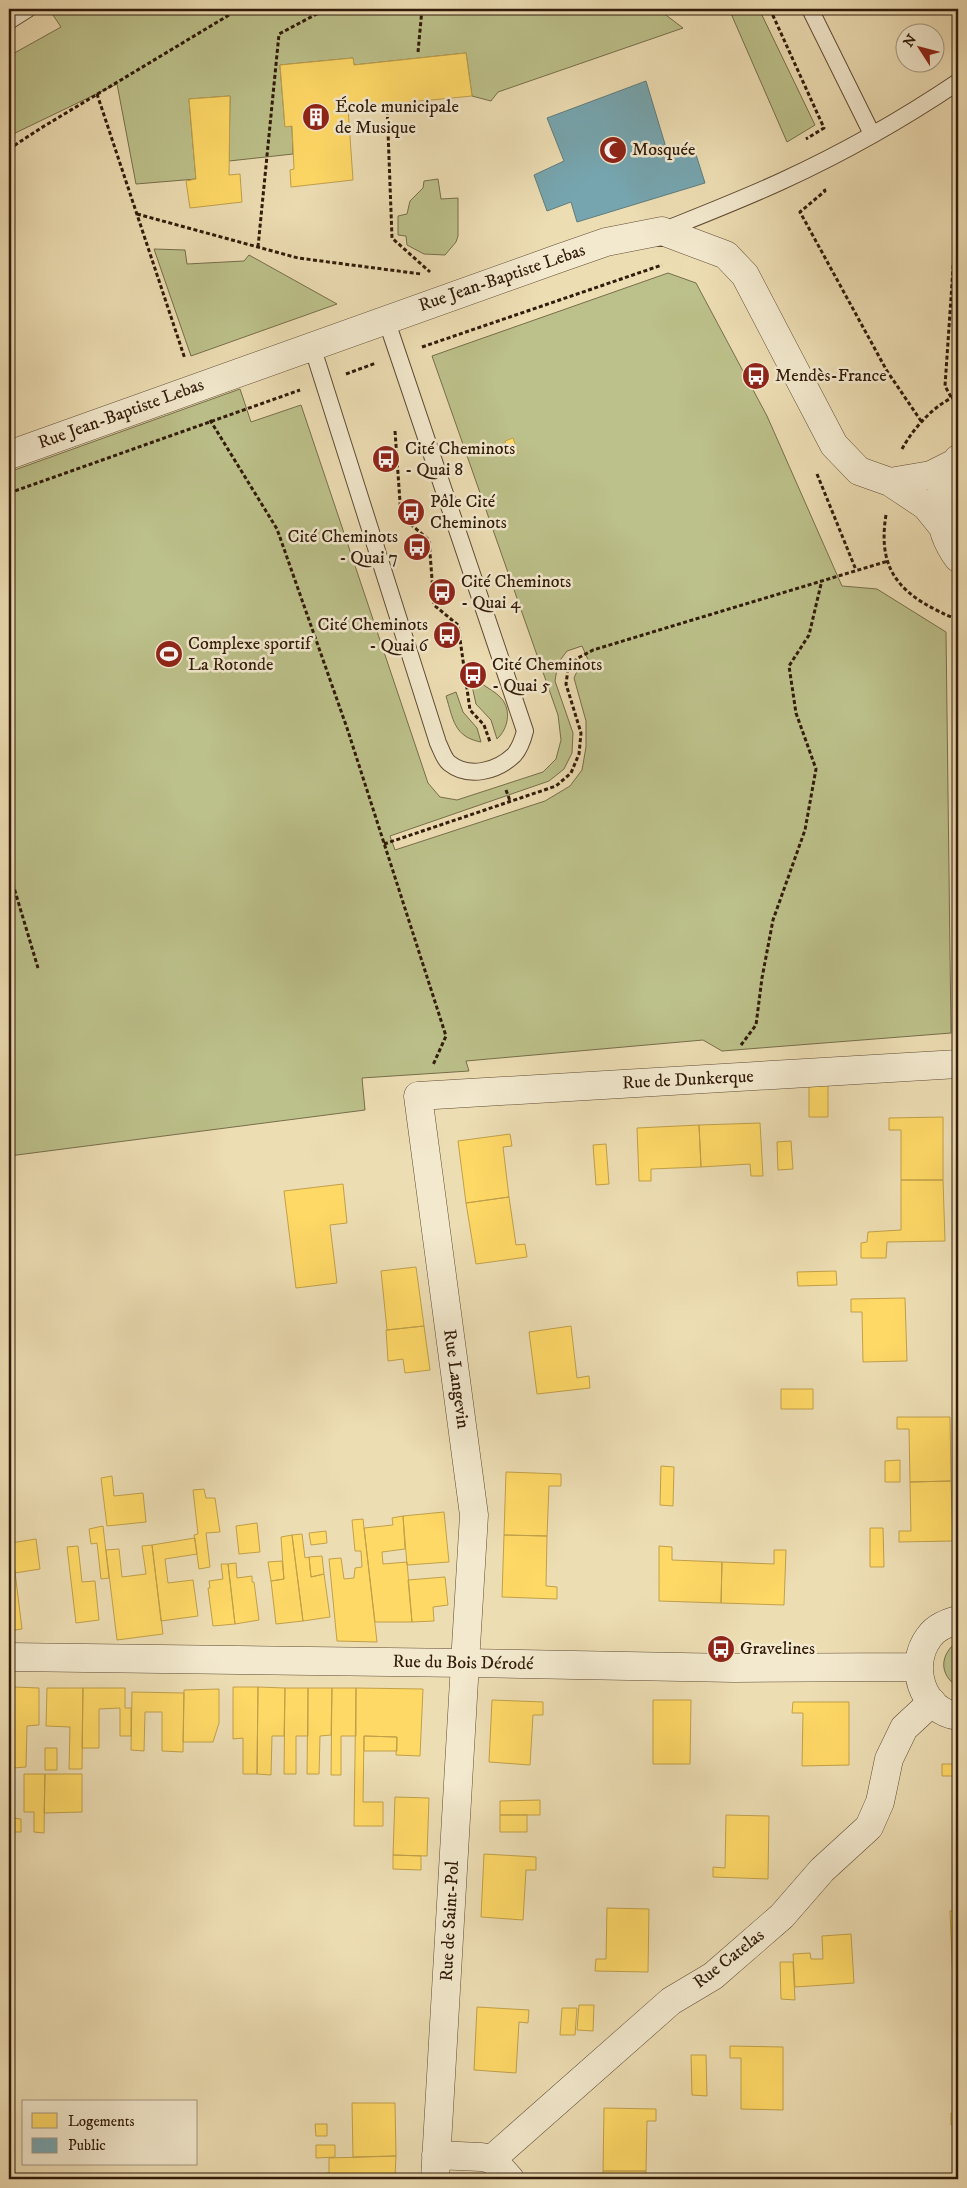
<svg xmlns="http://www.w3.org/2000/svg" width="967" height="2188" font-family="'IM FELL DW Pica',serif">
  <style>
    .green { fill: #bcc08a; stroke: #766e4a; fill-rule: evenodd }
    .homes { fill: #ffd966; stroke: #c1a04a }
    .public { fill: #76a5af; stroke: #617c7e }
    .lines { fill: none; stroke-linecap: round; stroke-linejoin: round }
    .service-casing { stroke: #604c34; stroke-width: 18 }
    .minor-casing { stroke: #604c34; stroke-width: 29 }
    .tertiary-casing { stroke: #604c34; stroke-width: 29 }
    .path { stroke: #311b0a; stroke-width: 3; stroke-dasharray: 4 2.5; stroke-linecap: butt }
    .service { stroke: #f3e9ce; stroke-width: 16 }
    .minor { stroke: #f3e9ce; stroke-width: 28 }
    .tertiary { stroke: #f3e9ce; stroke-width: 28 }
    .labels { text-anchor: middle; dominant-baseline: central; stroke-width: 5; stroke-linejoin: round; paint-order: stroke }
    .poi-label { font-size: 18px; fill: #311b0a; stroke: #f3e9ce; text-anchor: start }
    .street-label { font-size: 18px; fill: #311b0a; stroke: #f3e9ce }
  </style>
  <rect width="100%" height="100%" fill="#edddb3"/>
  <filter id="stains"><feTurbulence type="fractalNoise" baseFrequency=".004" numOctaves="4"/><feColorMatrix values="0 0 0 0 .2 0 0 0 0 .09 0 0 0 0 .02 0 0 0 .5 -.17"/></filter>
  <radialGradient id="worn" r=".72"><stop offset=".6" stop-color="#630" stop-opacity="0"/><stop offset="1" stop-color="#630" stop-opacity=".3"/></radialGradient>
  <path class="green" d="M 49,9 L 658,9 L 683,28 L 498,92 L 491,101 L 472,96 L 466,53 L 354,65 L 353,58 L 280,65 L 285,126 L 292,126 L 293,154 L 229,161 L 230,96 L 189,99 L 196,179 L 136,184 L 117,84 L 9,136 L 9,56 L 61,27 Z
    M 729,9 L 759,9 L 815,125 L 787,142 Z
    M 438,179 L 441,199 L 458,198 L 458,236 L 456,242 L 445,255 L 424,254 L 407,245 L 406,236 L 398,235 L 398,216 L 407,214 L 410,201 L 423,188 L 424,181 Z
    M 154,249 L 185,250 L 187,264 L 244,261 L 249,255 L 337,304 L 191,356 Z
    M 668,273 L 696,283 L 767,416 L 842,586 L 877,589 L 946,632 L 951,1033 L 722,1051 L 703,1040 L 466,1061 L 469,1071 L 362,1078 L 365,1110 L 9,1156 L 9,472 L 240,389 L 251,422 L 301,405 L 428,783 L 440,797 L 457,800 L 543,772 L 556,759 L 561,740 L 558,715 L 432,356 ZM 582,646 L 589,662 L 579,667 L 574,678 L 586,721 L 586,747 L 582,770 L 570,786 L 545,801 L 395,850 L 390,836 L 549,781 L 564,769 L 572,753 L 573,733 L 555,681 L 558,663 L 567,651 Z
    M 481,683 C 487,688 496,692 501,698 C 512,710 508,729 497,739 L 491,720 L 476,704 L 472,686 Z
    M 456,692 L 463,712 L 477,728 L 481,742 C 454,737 453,719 446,696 Z
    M 958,1641 L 958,1687 C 938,1674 940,1654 958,1641 Z"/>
  <path class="homes" d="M 466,53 L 472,96 L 348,108 L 353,180 L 291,187 L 290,170 L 294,169 L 292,126 L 285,127 L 280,65 L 353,58 L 354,65 Z
    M 230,96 L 229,175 L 240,174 L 242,202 L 190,208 L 186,181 L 196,179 L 189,99 Z
    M 513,438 L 518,453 L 510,456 L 505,441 Z
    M 9,950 L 14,965 L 9,967 Z
    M 828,1085 L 828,1117 L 809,1117 L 809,1086 Z
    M 943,1117 L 943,1180 L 901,1180 L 901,1130 L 889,1130 L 889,1118 Z
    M 760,1123 L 763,1176 L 751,1176 L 750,1164 L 701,1167 L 699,1125 Z
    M 699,1125 L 701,1167 L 651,1169 L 651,1181 L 639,1181 L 637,1128 Z
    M 510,1134 L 512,1146 L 503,1147 L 509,1197 L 466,1203 L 458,1141 Z
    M 791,1141 L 793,1169 L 778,1170 L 777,1142 Z
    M 606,1144 L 609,1184 L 596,1185 L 593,1145 Z
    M 901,1180 L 943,1180 L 945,1241 L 887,1242 L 886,1258 L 861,1258 L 861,1243 L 867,1242 L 868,1232 L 901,1230 Z
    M 343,1184 L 347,1223 L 330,1225 L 337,1283 L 296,1288 L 284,1191 Z
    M 509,1197 L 516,1245 L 525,1244 L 527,1257 L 476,1264 L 466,1203 Z
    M 416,1267 L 424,1326 L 387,1330 L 381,1271 Z
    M 836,1271 L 837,1285 L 798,1286 L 797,1272 Z
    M 905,1298 L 907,1361 L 863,1362 L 862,1312 L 851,1312 L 851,1299 Z
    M 424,1326 L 430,1370 L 405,1373 L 403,1359 L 388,1361 L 386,1330 Z
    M 571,1326 L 577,1378 L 589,1376 L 590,1388 L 537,1394 L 529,1332 Z
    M 781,1389 L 813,1389 L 813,1409 L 781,1409 Z
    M 897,1417 L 950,1417 L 951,1481 L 910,1482 L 909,1429 L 897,1429 Z
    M 900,1460 L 900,1482 L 885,1482 L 885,1461 Z
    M 661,1466 L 674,1467 L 673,1506 L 660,1505 Z
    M 506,1472 L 561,1474 L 561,1486 L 549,1486 L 547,1536 L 504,1535 Z
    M 112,1476 L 114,1496 L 143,1493 L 146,1522 L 107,1526 L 101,1478 Z
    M 951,1481 L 953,1541 L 899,1542 L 899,1531 L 911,1531 L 910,1482 Z
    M 204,1489 L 206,1498 L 215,1498 L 220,1532 L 206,1533 L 210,1567 L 199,1569 L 194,1535 L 198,1534 L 193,1490 Z
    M 444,1512 L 449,1562 L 407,1565 L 403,1516 Z
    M 403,1516 L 405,1549 L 382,1552 L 383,1564 L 407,1562 L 412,1622 L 375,1622 L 364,1528 L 393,1525 L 392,1518 Z
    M 363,1519 L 377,1642 L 337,1641 L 329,1559 L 341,1558 L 344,1579 L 354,1578 L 355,1568 L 362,1567 L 361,1551 L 355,1551 L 352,1520 Z
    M 9,1523 L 22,1629 L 9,1631 Z
    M 257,1523 L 260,1552 L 239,1554 L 236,1526 Z
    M 103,1526 L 109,1578 L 101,1579 L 97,1543 L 91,1544 L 89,1529 Z
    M 870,1528 L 883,1528 L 884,1567 L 870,1567 Z
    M 326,1531 L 327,1543 L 311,1545 L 309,1533 Z
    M 302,1534 L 305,1558 L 309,1557 L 311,1577 L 324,1574 L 330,1617 L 303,1621 L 292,1535 Z
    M 292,1535 L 303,1621 L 276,1624 L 271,1581 L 284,1579 L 281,1537 Z
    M 504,1535 L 547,1536 L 546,1586 L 557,1587 L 557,1599 L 502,1597 Z
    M 195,1538 L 197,1554 L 165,1559 L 168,1583 L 193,1580 L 198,1616 L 161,1621 L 152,1545 Z
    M 36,1539 L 40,1569 L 15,1573 L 11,1543 Z
    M 152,1545 L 163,1634 L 117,1640 L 106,1550 L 119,1549 L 122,1577 L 146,1574 L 142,1546 Z
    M 78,1546 L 82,1582 L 95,1581 L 99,1620 L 76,1623 L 67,1547 Z
    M 659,1546 L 672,1547 L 672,1560 L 722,1562 L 721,1603 L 659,1601 Z
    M 774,1550 L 786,1550 L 784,1605 L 721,1603 L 722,1562 L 774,1564 Z
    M 322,1556 L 324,1574 L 311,1577 L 309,1557 Z
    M 282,1561 L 284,1579 L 271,1581 L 268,1562 Z
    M 236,1563 L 237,1578 L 252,1576 L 252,1582 L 254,1582 L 259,1620 L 235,1624 L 228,1564 Z
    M 221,1564 L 228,1564 L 235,1624 L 213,1626 L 208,1588 L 210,1588 L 209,1581 L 223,1579 Z
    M 445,1577 L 448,1605 L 433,1607 L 434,1621 L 412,1622 L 408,1580 Z
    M 9,1687 L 14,1687 L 13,1768 L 9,1768 Z
    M 14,1687 L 39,1688 L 39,1725 L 27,1726 L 26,1767 L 13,1768 Z
    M 233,1687 L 258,1687 L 257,1774 L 243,1774 L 243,1738 L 233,1739 Z
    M 258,1687 L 285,1688 L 284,1736 L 272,1736 L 271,1775 L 257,1774 Z
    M 47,1688 L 83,1688 L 82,1769 L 69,1769 L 70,1727 L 46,1726 Z
    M 83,1688 L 125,1688 L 125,1708 L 131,1708 L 131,1736 L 120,1736 L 120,1708 L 99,1709 L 99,1748 L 82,1748 Z
    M 285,1688 L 308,1688 L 308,1736 L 296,1736 L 296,1774 L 284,1774 Z
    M 308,1688 L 332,1688 L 331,1735 L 320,1736 L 319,1774 L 307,1774 Z
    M 332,1688 L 356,1688 L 356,1736 L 341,1736 L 341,1775 L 331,1775 Z
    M 356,1688 L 423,1689 L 420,1756 L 396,1755 L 397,1737 L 364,1736 L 363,1802 L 383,1802 L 383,1826 L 354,1826 Z
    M 219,1689 L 219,1723 L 213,1742 L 183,1742 L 184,1690 Z
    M 132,1692 L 184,1693 L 183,1752 L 162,1751 L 162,1712 L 145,1712 L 144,1751 L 131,1750 Z
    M 492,1700 L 543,1702 L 543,1715 L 533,1715 L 530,1765 L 489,1762 Z
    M 653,1700 L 691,1700 L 690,1764 L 653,1764 Z
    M 793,1702 L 849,1702 L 849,1765 L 802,1766 L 803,1713 L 792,1713 Z
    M 364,1736 L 397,1737 L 397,1751 L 364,1751 Z
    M 45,1748 L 57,1748 L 57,1770 L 45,1770 Z
    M 942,1764 L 958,1764 L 958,1827 L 953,1827 L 953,1776 L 942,1776 Z
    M 24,1774 L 45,1774 L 44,1833 L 34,1832 L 34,1812 L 24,1812 Z
    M 45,1774 L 82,1774 L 82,1812 L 44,1813 Z
    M 395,1797 L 429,1798 L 427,1856 L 393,1855 Z
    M 540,1800 L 540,1815 L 500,1815 L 500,1801 Z
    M 500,1815 L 527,1815 L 527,1832 L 500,1832 Z
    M 726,1815 L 769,1816 L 768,1879 L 713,1877 L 713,1867 L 725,1868 Z
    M 13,1818 L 21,1819 L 21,1832 L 13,1832 Z
    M 484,1854 L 536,1857 L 536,1870 L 526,1870 L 523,1920 L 481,1917 Z
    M 393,1855 L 421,1856 L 421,1870 L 393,1869 Z
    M 955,1895 L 958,1895 L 958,2008 L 954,2008 L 950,1911 L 955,1911 Z
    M 607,1908 L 649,1909 L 648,1972 L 595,1971 L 596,1959 L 606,1959 Z
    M 851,1934 L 854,1983 L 795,1987 L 793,1954 L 810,1953 L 811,1959 L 823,1959 L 822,1936 Z
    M 780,1962 L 793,1962 L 795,2000 L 781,1999 Z
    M 579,2005 L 594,2005 L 593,2031 L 577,2030 Z
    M 477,2007 L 529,2010 L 528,2023 L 519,2022 L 516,2073 L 474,2070 Z
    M 562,2008 L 577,2008 L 575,2035 L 560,2035 Z
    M 954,2044 L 958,2044 L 958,2093 L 956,2093 Z
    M 730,2046 L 783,2047 L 783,2110 L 741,2109 L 741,2058 L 730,2058 Z
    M 691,2055 L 706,2055 L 707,2096 L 692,2095 Z
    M 352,2103 L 395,2103 L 396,2156 L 353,2157 Z
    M 604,2108 L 656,2109 L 656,2121 L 647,2121 L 646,2171 L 603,2171 Z
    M 951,2113 L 958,2113 L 958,2125 L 951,2125 Z
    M 315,2124 L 327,2124 L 327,2136 L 316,2136 Z
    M 316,2145 L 335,2145 L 335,2157 L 316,2158 Z
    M 396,2156 L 395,2175 L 387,2175 L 387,2179 L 326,2179 L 326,2173 L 329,2173 L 329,2158 Z
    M 603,2171 L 646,2171 L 646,2179 L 603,2179 Z"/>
  <path class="public" d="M 646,81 L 668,154 L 693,145 L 705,183 L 577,222 L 571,202 L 547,211 L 534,175 L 564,161 L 547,118 Z"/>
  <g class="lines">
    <g class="service-casing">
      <path id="service" d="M 810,9 L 872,134
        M 9,21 L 28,9
        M 662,231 C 702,215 743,199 782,181 C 843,153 903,119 958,82
        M 312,346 L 438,743 C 441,749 444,759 449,763 C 469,779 497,771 514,755 C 520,748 523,739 525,731 L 386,319"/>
    </g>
    <g class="minor-casing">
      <path id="minor" d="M 9,1657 L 465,1663 L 474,1515 L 418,1096 L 958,1064
        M 510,2179 L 492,2159 L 671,2001 L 713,1976 L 782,1916 L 822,1870 L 869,1827 L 880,1802 L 889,1759 L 904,1728 L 932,1702"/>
    </g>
    <g class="tertiary-casing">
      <path id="tertiary" d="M 9,455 L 560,258 L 606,242 L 662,231 L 726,255 L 745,275 L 834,445 L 859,471 L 890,482 L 926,506 L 942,526
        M 958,459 C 933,488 936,528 958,558
        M 890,482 L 931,475 L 953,464
        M 958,1620 C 947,1623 936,1627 929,1637 C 908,1665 921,1711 958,1716
        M 436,2155 L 481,2157 L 492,2159
        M 435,2179 L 465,1663 L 734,1668 L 910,1667 L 918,1668"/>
    </g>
    <path class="path" d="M 770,9 L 824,128 L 806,139
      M 418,52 L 422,9
      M 97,94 L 185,359
      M 387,104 L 392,238 L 430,272
      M 9,149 L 41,128 L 239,9
      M 824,189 L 825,191 L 800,212 L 887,371 L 921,421
      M 137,214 L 298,258 L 421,274
      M 258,247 L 279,34 L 326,9
      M 422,347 L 662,265
      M 346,374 L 376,363
      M 951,397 L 945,386 L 958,195
      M 210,420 L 277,529 L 347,728 L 446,1036 L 433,1065
      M 395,431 L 401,516 L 429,540 L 434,605 L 458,625 L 470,710 L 484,725 L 490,742
      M 902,449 C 914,427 935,404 958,395
      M 817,474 L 856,570
      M 9,493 L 300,390
      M 886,515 C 876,576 906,598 958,620
      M 506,790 L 510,801
      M 384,844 L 556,786 L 571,773 L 579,754 L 581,733 L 566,684 L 568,669 L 578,658 L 593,650 L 888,561
      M 9,871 L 38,968
      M 741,1045 L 756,1025 L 762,978 L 773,920 L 805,830 L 816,769 L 796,713 L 789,666 L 809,635 L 822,580"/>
    <use href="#service" class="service"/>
    <use href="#minor" class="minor"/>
    <use href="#tertiary" class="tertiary"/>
  </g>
  <defs>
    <g id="building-disc" transform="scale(1.4375)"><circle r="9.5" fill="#8f2418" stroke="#f3e9ce"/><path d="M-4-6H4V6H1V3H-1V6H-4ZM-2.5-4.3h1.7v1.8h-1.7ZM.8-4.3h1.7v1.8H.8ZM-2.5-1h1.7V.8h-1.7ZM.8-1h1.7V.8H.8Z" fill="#fff"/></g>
    <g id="mosque-disc" transform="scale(1.4375)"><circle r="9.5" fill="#8f2418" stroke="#f3e9ce"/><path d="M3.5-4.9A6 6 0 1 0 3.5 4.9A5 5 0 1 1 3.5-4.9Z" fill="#fff"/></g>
    <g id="bus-disc" transform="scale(1.4375)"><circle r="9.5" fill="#8f2418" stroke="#f3e9ce"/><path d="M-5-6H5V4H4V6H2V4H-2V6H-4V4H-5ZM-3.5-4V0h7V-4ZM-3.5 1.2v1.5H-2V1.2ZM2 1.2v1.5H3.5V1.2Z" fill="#fff"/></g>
    <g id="stadium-disc" transform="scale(1.4375)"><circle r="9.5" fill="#8f2418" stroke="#f3e9ce"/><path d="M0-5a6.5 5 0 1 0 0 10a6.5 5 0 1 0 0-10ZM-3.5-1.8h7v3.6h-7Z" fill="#fff"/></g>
  </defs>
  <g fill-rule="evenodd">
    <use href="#building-disc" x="316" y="117"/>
    <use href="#mosque-disc" x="613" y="150"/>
    <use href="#bus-disc" x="756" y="376"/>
    <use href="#bus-disc" x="386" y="459"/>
    <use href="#bus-disc" x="411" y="512"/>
    <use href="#bus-disc" x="417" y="547"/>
    <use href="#bus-disc" x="442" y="592"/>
    <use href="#bus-disc" x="447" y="635"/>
    <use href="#stadium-disc" x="169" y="654"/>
    <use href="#bus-disc" x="473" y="675"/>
    <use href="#bus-disc" x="721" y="1649"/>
  </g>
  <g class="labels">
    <g class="poi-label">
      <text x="335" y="107">École municipale<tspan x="335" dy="21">de Musique</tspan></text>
      <text x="632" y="150">Mosquée</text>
      <text x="775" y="376">Mendès-France</text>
      <text x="405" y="449">Cité Cheminots<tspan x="405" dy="21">- Quai 8</tspan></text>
      <text x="430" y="502">Pôle Cité<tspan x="430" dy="21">Cheminots</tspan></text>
      <text x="398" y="537" text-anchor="end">Cité Cheminots<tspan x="398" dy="21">- Quai 7</tspan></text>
      <text x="461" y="582">Cité Cheminots<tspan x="461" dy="21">- Quai 4</tspan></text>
      <text x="428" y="625" text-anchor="end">Cité Cheminots<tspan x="428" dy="21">- Quai 6</tspan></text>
      <text x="188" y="644">Complexe sportif<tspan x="188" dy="21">La Rotonde</tspan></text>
      <text x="492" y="665">Cité Cheminots<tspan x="492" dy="21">- Quai 5</tspan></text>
      <text x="740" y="1649">Gravelines</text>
    </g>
    <g class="street-label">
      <text transform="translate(502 278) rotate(-19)">Rue Jean-Baptiste Lebas</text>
      <text transform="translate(121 414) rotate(-20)">Rue Jean-Baptiste Lebas</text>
      <text transform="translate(688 1080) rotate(-3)">Rue de Dunkerque</text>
      <text transform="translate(456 1379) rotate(82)">Rue Langevin</text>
      <text transform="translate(463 1663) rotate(1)">Rue du Bois Dérodé</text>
      <text transform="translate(450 1921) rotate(-87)">Rue de Saint-Pol</text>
      <text transform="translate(729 1959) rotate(-38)">Rue Catelas</text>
    </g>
  </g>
  <rect width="967" height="2188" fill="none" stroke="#edddb3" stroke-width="30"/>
  <rect x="10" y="10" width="947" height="2168" fill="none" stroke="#311b0a" stroke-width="2.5"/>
  <rect x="15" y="15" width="937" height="2158" fill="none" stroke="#311b0a"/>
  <rect x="22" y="2100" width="175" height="65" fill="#f3e9ce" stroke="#a59780"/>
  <rect x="32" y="2113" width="25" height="15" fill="#ffd966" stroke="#a59780"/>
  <text x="68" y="2126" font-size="15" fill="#311b0a">Logements</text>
  <rect x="32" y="2138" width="25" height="15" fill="#76a5af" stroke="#a59780"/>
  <text x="68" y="2150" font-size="15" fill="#311b0a">Public</text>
  <g transform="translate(920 48) rotate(306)"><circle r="24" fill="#f3e9ce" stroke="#a59780"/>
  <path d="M0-4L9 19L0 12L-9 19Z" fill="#8f2418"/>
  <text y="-8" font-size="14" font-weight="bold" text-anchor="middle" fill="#311b0a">N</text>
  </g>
  <rect width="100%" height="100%" filter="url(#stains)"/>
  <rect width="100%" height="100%" fill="url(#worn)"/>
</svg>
